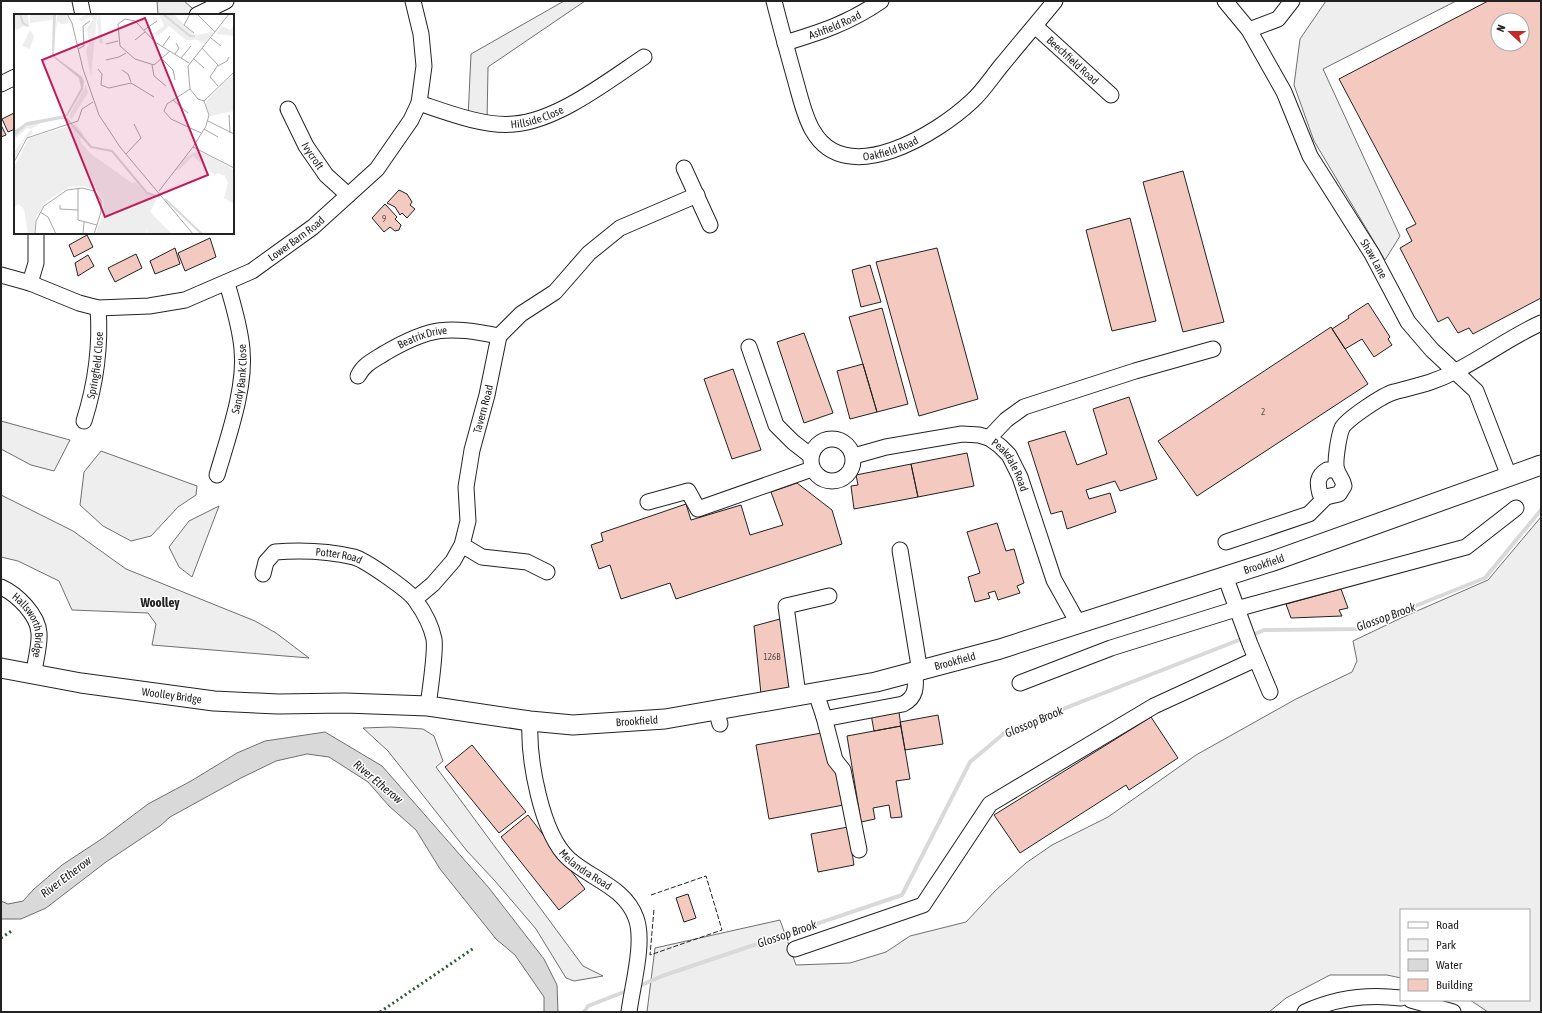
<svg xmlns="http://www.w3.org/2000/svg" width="1542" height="1013" font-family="'Asap Condensed',sans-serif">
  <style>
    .green { fill: #eee; stroke: #6f6f6f }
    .water { fill: #d9d9d9; stroke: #6f6f6f }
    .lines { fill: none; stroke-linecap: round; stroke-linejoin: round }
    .stream { stroke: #d9d9d9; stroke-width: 4 }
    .building { fill: #f3c9c0; stroke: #222; fill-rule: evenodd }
    .minor-casing { stroke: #222; stroke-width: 17 }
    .major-casing { stroke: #222; stroke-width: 21 }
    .minor { stroke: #fff; stroke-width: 15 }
    .major { stroke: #fff; stroke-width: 19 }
    .hedge { stroke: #2f5e38; stroke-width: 3; stroke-dasharray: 2 3; stroke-linecap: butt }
    .fence { stroke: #222; stroke-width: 1; stroke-dasharray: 5 2; stroke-linecap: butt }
    .labels { text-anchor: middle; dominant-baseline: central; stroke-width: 3; stroke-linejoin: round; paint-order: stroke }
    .number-label { font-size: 9px; fill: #564c4a }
    .street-label { font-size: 11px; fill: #222; stroke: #fff }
    .water-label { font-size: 12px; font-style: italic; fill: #222; stroke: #fff }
    .quarter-label { font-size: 13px; font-weight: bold; fill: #222; stroke: #fff }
    .inset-river { fill: none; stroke: #d9d9d9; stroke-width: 2 }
    .inset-road { fill: none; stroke: #a7a7a7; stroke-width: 1 }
    .view { fill: #c2185b; fill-opacity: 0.15; stroke: #c2185b; stroke-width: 2 }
    .inset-edge { fill: none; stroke: #222; stroke-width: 2 }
  </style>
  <rect width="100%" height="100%" fill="#fff"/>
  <path class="green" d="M 157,1 L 184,1 L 199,14 L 158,15 Z
    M 564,1 L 585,1 L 488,67 L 487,123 L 468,118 L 471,54 Z
    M 1326,1 L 1456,1 L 1323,69 L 1400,236 L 1385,260 L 1314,141 L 1294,85 L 1300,39 Z
    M 1,421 L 70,440 L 54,471 L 31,465 L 1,449 Z
    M 101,451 L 197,486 L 196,495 L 178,507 L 151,536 L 131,541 L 103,526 L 80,505 L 84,472 Z
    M 1,495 L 73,531 L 126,569 L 255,621 L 276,633 L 309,658 L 152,645 L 156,624 L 148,613 L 72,610 L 59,581 L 18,561 L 1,557 Z
    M 219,506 L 192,577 L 179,567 L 169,547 L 189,521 Z
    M 1541,517 L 1541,1012 L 1488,1012 L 1470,1000 L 1529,1000 L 1529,910 L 1401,910 L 1401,978 L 1387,975 L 1330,975 L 1286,998 L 1269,1012 L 647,1012 L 655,948 L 780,920 L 796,965 L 850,963 L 886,952 L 910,936 L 966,922 L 996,890 L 1026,863 L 1052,845 L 1108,817 L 1196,755 L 1296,699 L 1352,672 L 1357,661 L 1353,641 L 1401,618 L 1488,580 Z
    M 391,727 L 423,729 L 434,736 L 443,761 L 436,767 L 583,966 L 603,976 L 574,981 L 566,978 L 536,929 L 495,881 L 467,851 L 388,751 L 363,728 Z"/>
  <path class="water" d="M 325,732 L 382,766 L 489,888 L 544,959 L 557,985 L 558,1012 L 544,1012 L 544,997 L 515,955 L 496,939 L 440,869 L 416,830 L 389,806 L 368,782 L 329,757 L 307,754 L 276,761 L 241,778 L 170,817 L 160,826 L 106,862 L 46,908 L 21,919 L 1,919 L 1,901 L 8,904 L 23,901 L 34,889 L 62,865 L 103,838 L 148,804 L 191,781 L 237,753 L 265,741 Z"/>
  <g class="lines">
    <path class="stream" d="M 1250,636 L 1264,630 L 1358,629 L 1485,578 L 1541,510
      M 637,987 L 662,976 L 902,895 L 970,762 L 1007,731 L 1244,638
      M 584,1012 L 588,1006 L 629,990"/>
  </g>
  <path class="building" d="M 1488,1 L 1541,1 L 1541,298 L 1473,334 L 1469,328 L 1458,333 L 1448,317 L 1438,322 L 1400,248 L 1412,241 L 1406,229 L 1416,224 L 1339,79 ZM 1498,20 L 1522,20 L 1522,44 L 1498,44 Z
    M 14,113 L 15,129 L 8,132 L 2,119 Z
    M 1,125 L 6,135 L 1,137 Z
    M 1183,171 L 1224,322 L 1183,332 L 1143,182 Z
    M 399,190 L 407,194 L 412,202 L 410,205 L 415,209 L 407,218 L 402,213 L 400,215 L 395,207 L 387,203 Z
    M 385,204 L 397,217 L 395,219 L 401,225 L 399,230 L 395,231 L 390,227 L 384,232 L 372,218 Z
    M 1130,218 L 1156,321 L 1112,331 L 1086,230 Z
    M 87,235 L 93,247 L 74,257 L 69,245 Z
    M 210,238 L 216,257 L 185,271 L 178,253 Z
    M 175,248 L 180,264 L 155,274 L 150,261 Z
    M 937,248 L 978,399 L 919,416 L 876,262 Z
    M 136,254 L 142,268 L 115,282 L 108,268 Z
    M 88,255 L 94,266 L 78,276 L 75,263 Z
    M 870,265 L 881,302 L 861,307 L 852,270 Z
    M 1368,303 L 1390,337 L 1388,339 L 1392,345 L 1374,357 L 1362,339 L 1345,349 L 1332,329 L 1349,318 L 1348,316 Z
    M 882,308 L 908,404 L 877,412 L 849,317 Z
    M 1331,327 L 1368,384 L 1197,496 L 1158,441 Z
    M 804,333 L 833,413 L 804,423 L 777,342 Z
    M 863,364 L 877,412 L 850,419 L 837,371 Z
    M 733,369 L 761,450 L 732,459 L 704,379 Z
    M 1129,397 L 1157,479 L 1120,491 L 1115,481 L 1086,490 L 1089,499 L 1110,493 L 1116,512 L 1067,529 L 1062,511 L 1051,514 L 1028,442 L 1065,431 L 1077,465 L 1107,454 L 1093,409 Z
    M 967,453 L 974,486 L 918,497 L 911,464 Z
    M 911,464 L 918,497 L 854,509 L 851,486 L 858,485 L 856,475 Z
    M 797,483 L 832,510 L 842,544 L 676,599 L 670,583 L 621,599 L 610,565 L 599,569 L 591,545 L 603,541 L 601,533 L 686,504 L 691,520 L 741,505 L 750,535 L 783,525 L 771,492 Z
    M 997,523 L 1006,551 L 1014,549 L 1024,583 L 1017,586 L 1020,593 L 998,600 L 995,591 L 988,593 L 990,598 L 975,602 L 968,577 L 980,573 L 967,532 Z
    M 1341,589 L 1348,608 L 1339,610 L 1342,616 L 1291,618 L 1286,604 Z
    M 780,619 L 792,688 L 761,694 L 754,626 Z
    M 897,699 L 901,726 L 874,731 L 869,703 Z
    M 938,715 L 943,744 L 905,750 L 900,722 Z
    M 1151,717 L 1178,758 L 1129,790 L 1126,785 L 1020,853 L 994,815 Z
    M 901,726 L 910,779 L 896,781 L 902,817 L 891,818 L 889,805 L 873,808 L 875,819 L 861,822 L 847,736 Z
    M 827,732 L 849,804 L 769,819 L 756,745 Z
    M 472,745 L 526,812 L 499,833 L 445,767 Z
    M 528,815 L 585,889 L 559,910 L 501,837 Z
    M 848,827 L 854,865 L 818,872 L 811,834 Z
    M 688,894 L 696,918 L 684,922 L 676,898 Z"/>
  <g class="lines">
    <g class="minor-casing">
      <g id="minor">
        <path d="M 80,1 L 83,15"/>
        <path id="s1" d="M 774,1 C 781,29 789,57 797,86 C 801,100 805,118 813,131 C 847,190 938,133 972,101 C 983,91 992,77 1001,66 C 1019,44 1037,23 1055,1"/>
        <path id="s2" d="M 1225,1 L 1249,30 L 1284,92 L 1310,156 L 1372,254 L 1408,322 L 1432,350 L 1476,391 L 1509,476"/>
        <path d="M 197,15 L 226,1"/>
        <path id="s3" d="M 1035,26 L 1111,95"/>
        <path d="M 1249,30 L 1278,19 L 1292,1"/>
        <path id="s4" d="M 785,43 C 821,32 849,23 881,1"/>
        <path d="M 1,84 L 15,77"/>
        <path id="s5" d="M 419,103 C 446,112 484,127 514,124 C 557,121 608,81 644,57"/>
        <path id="s6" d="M 288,109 L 306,146 L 326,175 L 348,195"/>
        <path d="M 684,168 L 710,225"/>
        <path id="s7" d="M 1,275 L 30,283 L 79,303 L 98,308 L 149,306 L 185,300 L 252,271 L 313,227 L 377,169 L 411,120 L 419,103 L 424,66 L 421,34 L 413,1"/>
        <path d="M 30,283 L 36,263 L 36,233"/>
        <path d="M 749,347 L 776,425 L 793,442 L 811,456"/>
        <path id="s8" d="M 358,376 C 364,364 374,360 385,353 C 431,326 448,326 499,336"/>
        <path id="s9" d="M 84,421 C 96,383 101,347 98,308"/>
        <path d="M 989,438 L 1006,420 L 1024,407 L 1135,371 L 1213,349"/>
        <circle cx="832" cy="460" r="21"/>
        <path id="s10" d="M 854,456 L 886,447 L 962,434 L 979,435 L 989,438 L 1000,446 L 1009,455 L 1020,477 L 1054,580 L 1078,623"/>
        <path d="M 1337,470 L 1327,470 C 1317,476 1317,483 1320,494 L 1326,497 L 1339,494 L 1344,486 C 1343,479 1339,477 1337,470 C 1334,463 1339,435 1342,428 C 1347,419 1383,395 1394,392 C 1416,386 1433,383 1454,372 C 1484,357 1510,337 1541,323"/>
        <path id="s11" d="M 217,475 C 228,437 246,388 242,349 C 240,326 233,305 227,283"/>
        <path d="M 648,502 L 688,491 L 698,509 L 812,469"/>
        <path d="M 1226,542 L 1309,514 L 1326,497"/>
        <path d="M 462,545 L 482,557 L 527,562 L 547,572"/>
        <path d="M 900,550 L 920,672"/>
        <path id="s12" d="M 263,574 L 266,562 L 275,552 C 301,550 328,551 354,557 C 365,560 410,591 416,601 C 424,612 431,625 434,639 C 436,652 430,690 428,706"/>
        <path d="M 1225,576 L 1250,644 L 1270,692"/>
        <path id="s13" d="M 1,587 C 17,594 38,615 39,633 C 40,646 35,661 34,673"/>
        <path id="s14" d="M 415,599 L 433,584 L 453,561 L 462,545 L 468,521 L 466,487 L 472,450 L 487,395 L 499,336 L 521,314 L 555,292 L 589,253 L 620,228 L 697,195"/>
        <path d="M 1020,683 L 1111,648 L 1236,609 L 1466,547 L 1516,508"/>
        <path d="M 816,693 L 824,717 L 829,718 L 903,704 C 917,697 916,686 915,673"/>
        <path d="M 798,695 L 786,606 L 829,596"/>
        <path d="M 716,709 L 720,724"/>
        <path d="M 824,717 L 835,760 L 843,770 L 859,850"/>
        <path id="s15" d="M 530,721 C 528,758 541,834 569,859 C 591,879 625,887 636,918 C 645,942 632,987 629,1012"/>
        <path d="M 795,949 L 923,905 L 990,804 L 1154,706 L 1256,659"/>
        <path d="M 1411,1000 L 1453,1012"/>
        <path d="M 1305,1012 C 1335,998 1369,994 1401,998"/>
      </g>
    </g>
    <g class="major-casing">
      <g id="major">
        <path id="s16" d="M 1,668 L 81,683 L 214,701 L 278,704 L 345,703 L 428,706 L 530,721 L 573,725 L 665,719 L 876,682 L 1000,649 L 1273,561 L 1541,465"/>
      </g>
    </g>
    <use href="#minor" class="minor"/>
    <use href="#major" class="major"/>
    <path class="hedge" d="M 1,938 L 13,930
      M 380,1012 L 474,948"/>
    <path class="fence" d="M 651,895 L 706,876 L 722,930 L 650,955 L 654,909"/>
  </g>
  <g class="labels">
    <g class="number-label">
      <text x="384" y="219">9</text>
      <text x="1263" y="412">2</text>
      <text x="772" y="657">126B</text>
    </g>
    <g class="street-label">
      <text stroke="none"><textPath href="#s4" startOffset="53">Ashfield Road</textPath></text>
      <text stroke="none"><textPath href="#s3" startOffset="51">Beechfield Road</textPath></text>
      <text stroke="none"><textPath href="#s5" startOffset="122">Hillside Close</textPath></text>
      <text stroke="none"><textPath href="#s1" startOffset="224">Oakfield Road</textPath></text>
      <text stroke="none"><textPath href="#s6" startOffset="53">Ivycroft</textPath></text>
      <text stroke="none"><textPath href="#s7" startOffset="318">Lower Barn Road</textPath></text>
      <text stroke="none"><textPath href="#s2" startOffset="299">Shaw Lane</textPath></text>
      <text stroke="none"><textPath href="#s8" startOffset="77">Beatrix Drive</textPath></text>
      <text stroke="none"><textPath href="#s9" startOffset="57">Springfield Close</textPath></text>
      <text stroke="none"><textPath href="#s11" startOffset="99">Sandy Bank Close</textPath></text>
      <text stroke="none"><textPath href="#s14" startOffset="211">Tavern Road</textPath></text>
      <text stroke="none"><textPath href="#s10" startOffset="173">Peakdale Road</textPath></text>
      <text stroke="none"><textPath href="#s12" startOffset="90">Potter Road</textPath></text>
      <text stroke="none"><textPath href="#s16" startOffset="1288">Brookfield</textPath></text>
      <text stroke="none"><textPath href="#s13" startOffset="51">Hallsworth Bridge</textPath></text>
      <text stroke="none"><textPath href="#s16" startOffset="964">Brookfield</textPath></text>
      <text stroke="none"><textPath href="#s16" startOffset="173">Woolley Bridge</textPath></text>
      <text stroke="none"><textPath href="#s16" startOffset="640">Brookfield</textPath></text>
      <text stroke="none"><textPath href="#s15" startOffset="166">Melandra Road</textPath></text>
    </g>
    <g class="water-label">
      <text transform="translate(1386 617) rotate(-20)">Glossop Brook</text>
      <text transform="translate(1034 722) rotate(-23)">Glossop Brook</text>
      <text transform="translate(378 782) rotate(40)">River Etherow</text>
      <text transform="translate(66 877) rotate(-37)">River Etherow</text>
      <text transform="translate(787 934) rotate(-19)">Glossop Brook</text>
    </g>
    <g class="quarter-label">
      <text x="160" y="602">Woolley</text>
    </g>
  </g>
  <g transform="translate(14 14)">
    <rect width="220" height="220" fill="#fff"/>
    <path d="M 0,0 L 14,0 L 15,13 L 9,12 L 3,16 L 0,13 ZM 16,0 L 39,0 L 39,3 L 38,6 L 16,9 ZM 43,0 L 51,0 L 56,9 L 47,10 L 44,7 L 42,15 ZM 73,0 L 83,0 L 77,63 L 72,37 L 75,29 L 73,14 L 79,6 L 77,3 L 67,7 L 65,5 ZM 85,0 L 86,0 L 89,30 L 85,29 L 83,6 ZM 142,0 L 160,0 L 180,21 L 194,19 L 197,16 L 199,19 L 190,30 L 184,26 L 172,26 L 155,12 L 144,22 L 141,20 L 138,25 L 135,22 L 150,12 L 146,2 ZM 220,11 L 220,22 L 202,20 L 208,12 L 216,16 ZM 16,16 L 20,22 L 16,35 L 8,32 ZM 220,59 L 220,97 L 196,102 L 192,90 L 194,85 ZM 72,71 L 74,79 L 57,106 L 55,102 ZM 30,107 L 17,115 L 19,119 L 9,128 L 0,147 L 1,137 L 17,115 L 13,114 L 0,126 L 3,119 L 12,112 ZM 62,110 L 70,121 L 66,125 L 68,130 L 77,140 L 118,169 L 121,168 L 133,179 L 144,183 L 136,198 L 158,220 L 133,220 L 133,213 L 132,220 L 82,220 L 90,195 L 89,186 L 82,176 L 70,172 L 55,173 L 33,187 L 22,203 L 20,220 L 14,220 L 10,195 L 4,190 L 0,194 L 0,153 L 15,124 ZM 181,138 L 192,140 L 220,156 L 220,190 L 210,184 L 214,169 L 211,162 L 203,159 L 202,162 L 179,142 L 165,156 L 162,156 L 171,144 Z" fill="#eee"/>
    <path d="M 39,0 L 42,0 L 40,42 L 67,62 L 70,67 L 69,75 L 54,101 L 47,105 L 12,112 L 0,123 L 0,117 L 13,108 L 52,101 L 67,74 L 65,64 L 38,42 Z" fill="#d9d9d9"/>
    <path class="inset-river" d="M 6,0 L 9,9 L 14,12M 149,0 L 176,22 L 181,22M 48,104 L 53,105 L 77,133 L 98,137 L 133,179 L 146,183M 151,185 L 188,220"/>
    <path class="inset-road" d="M 53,0 L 58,9 L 69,55 L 85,101 L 106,133 L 179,220M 176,0 L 170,11 L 180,19M 183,0 L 201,18M 130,16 L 143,7M 197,24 L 207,32M 121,26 L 131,18M 92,30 L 104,27M 148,33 L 156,22M 188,34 L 204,51 L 196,63 L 204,72M 64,35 L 70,32 L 69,12 L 76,7M 156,37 L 140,51 L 121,45 L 106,32 L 104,10 L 111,5 L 121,7 L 141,28 L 175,49M 161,40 L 165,34 L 162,29M 167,44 L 177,32M 179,44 L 190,54M 92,46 L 105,43 L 112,39M 149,46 L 159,56 L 161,66M 138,51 L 140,62 L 152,72M 204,52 L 213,47 L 215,43M 84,55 L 88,60 L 87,71M 108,56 L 114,60 L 117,68M 87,71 L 95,74 L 117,69 L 140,83M 176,75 L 153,90 L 150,97 L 157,105 L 187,119M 159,86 L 174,99M 190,87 L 184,85 L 176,75 L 174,52 L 215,0M 215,101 L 216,119M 194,107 L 220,120M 190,115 L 204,123M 179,133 L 220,154M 112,140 L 127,124 L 120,110M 0,148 L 13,124 L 64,107 L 68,95 L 79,88M 64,174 L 64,206 L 83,211M 145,177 L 179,133 L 192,112 L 195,101 L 190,87 L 220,58M 46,191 L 46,195 L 64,196M 26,198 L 34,203 L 42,220M 21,220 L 22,207 L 30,192 L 53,176 L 68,174 L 80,177 L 87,186 L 87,198 L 80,220M 69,220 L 70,208"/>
    <path class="view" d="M 131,4 L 194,161 L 91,203 L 28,46 Z"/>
    <rect width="220" height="220" class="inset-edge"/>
  </g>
  <rect width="1542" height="1013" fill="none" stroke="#222222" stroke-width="4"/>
  <rect x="1400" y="909" width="130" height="92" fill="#ffffff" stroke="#a7a7a7"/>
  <rect x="1408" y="922" width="20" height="6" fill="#ffffff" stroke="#a7a7a7"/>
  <text x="1436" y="929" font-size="12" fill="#222222">Road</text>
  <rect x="1408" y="939" width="20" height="12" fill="#eeeeee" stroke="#a7a7a7"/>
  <text x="1436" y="949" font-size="12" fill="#222222">Park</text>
  <rect x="1408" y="959" width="20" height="12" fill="#d9d9d9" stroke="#a7a7a7"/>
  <text x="1436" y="969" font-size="12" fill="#222222">Water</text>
  <rect x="1408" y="979" width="20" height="12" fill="#f3c9c0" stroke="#a7a7a7"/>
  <text x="1436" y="989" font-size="12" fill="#222222">Building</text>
  <g transform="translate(1510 32) rotate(292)"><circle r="19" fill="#ffffff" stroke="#a7a7a7"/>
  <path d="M0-3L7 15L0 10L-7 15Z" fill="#c62828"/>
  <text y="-6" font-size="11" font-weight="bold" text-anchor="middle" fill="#222222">N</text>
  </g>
</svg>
